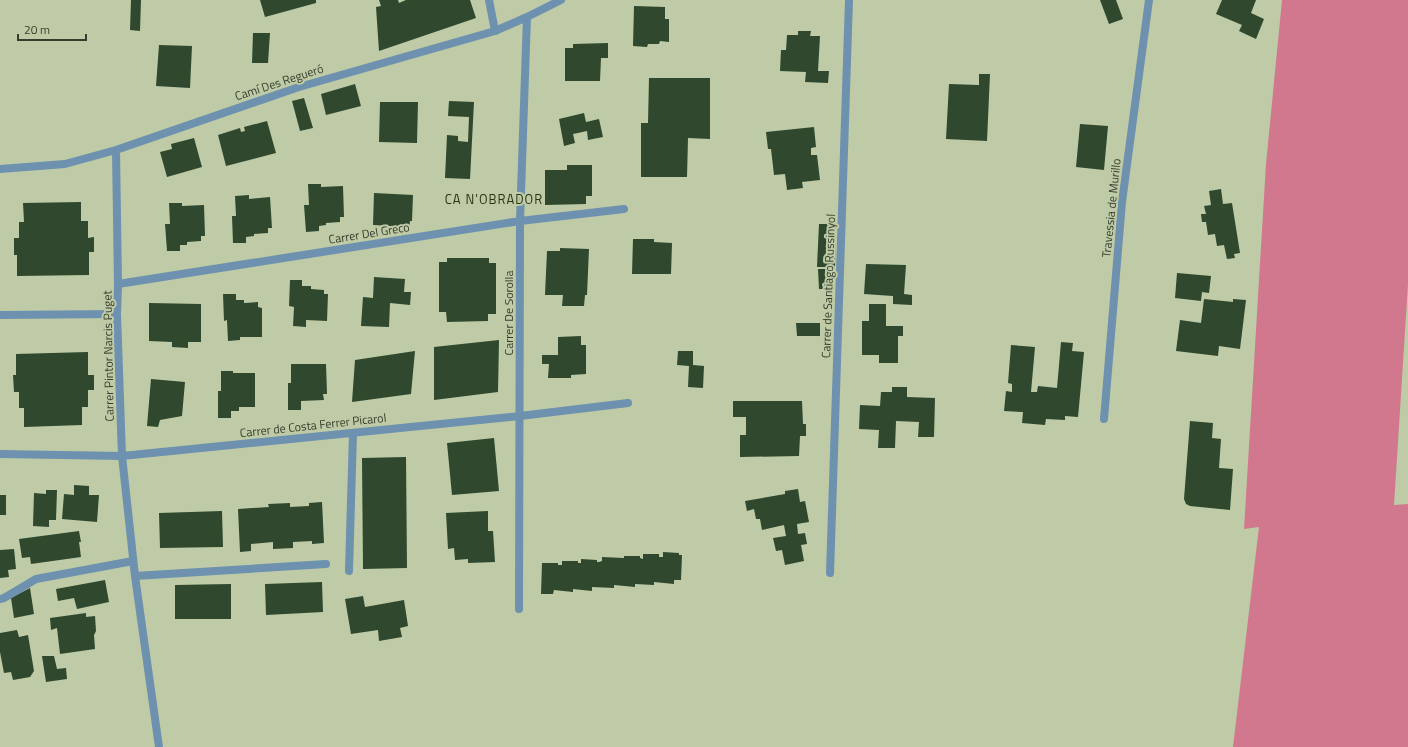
<svg xmlns="http://www.w3.org/2000/svg" width="1408" height="747" font-family="'Titillium Web',sans-serif">
  <style>
    .green { fill: #d1788f }
    .building { fill: #2f482e }
    .lines { fill: none; stroke-linecap: round; stroke-linejoin: round }
    .lane { stroke: #6d91ae; stroke-width: 8 }
    .street { stroke: #6d91ae; stroke-width: 8 }
    .labels { text-anchor: middle; dominant-baseline: central; stroke-width: 4; stroke-linejoin: round; paint-order: stroke }
    .street-label { font-size: 12px; fill: #373d2d; stroke: #becba6 }
    .neighbourhood-label { font-size: 13px; letter-spacing: 1px; fill: #2b3515; stroke: #becba6 }
  </style>
  <rect width="100%" height="100%" fill="#becba6"/>
  <path class="green" d="M 1282,0 L 1408,0 L 1408,284 L 1394,505 L 1408,504 L 1408,747 L 1233,747 L 1259,527 L 1244,529 L 1266,164 Z"/>
  <path class="building" d="M 131,0 L 141,0 L 140,31 L 130,30 Z
    M 260,0 L 316,0 L 316,3 L 265,17 Z
    M 379,0 L 398,0 L 399,3 L 406,0 L 470,0 L 476,18 L 379,51 L 376,7 L 381,6 Z
    M 1100,0 L 1116,0 L 1123,19 L 1109,24 Z
    M 1222,0 L 1256,0 L 1251,13 L 1264,19 L 1256,39 L 1239,31 L 1242,25 L 1216,14 Z
    M 634,6 L 665,7 L 665,19 L 669,19 L 669,42 L 660,41 L 659,44 L 648,44 L 647,47 L 633,46 Z
    M 798,31 L 811,31 L 810,36 L 820,36 L 818,71 L 829,71 L 828,83 L 805,82 L 806,72 L 780,71 L 781,50 L 786,50 L 787,35 L 798,35 Z
    M 253,33 L 270,33 L 268,63 L 252,63 Z
    M 608,43 L 608,58 L 601,58 L 600,81 L 565,81 L 565,48 L 573,48 L 573,44 Z
    M 159,45 L 192,46 L 190,88 L 156,86 Z
    M 979,74 L 990,74 L 987,141 L 946,139 L 949,84 L 979,85 Z
    M 649,78 L 710,78 L 710,139 L 688,138 L 687,177 L 641,177 L 641,123 L 648,123 Z
    M 355,84 L 361,106 L 326,115 L 321,94 Z
    M 304,98 L 313,128 L 300,131 L 292,101 Z
    M 449,101 L 474,102 L 470,179 L 445,178 L 447,135 L 458,136 L 458,141 L 468,142 L 469,117 L 448,116 Z
    M 380,102 L 418,102 L 417,143 L 379,142 Z
    M 584,113 L 586,122 L 599,119 L 603,137 L 588,140 L 587,131 L 573,134 L 575,143 L 564,146 L 559,119 Z
    M 267,121 L 276,153 L 226,166 L 218,135 L 240,128 L 241,132 L 245,131 L 244,127 Z
    M 1080,124 L 1108,126 L 1104,170 L 1076,167 Z
    M 814,127 L 816,147 L 811,148 L 811,155 L 817,155 L 820,180 L 802,182 L 803,188 L 787,190 L 785,174 L 774,175 L 771,149 L 768,149 L 766,132 Z
    M 194,138 L 202,167 L 167,177 L 160,152 L 172,149 L 171,144 Z
    M 567,165 L 592,165 L 592,196 L 586,196 L 586,204 L 545,205 L 545,170 L 567,170 Z
    M 308,184 L 321,184 L 321,187 L 343,186 L 344,217 L 340,217 L 340,222 L 326,223 L 326,225 L 319,226 L 319,231 L 306,232 L 304,205 L 309,205 Z
    M 1221,189 L 1223,204 L 1232,203 L 1240,253 L 1234,254 L 1235,258 L 1227,259 L 1224,245 L 1217,246 L 1215,234 L 1208,235 L 1206,222 L 1202,222 L 1201,214 L 1206,214 L 1204,206 L 1211,205 L 1209,191 Z
    M 374,193 L 413,195 L 412,221 L 410,221 L 409,229 L 391,228 L 391,226 L 373,225 Z
    M 249,195 L 249,199 L 270,197 L 272,228 L 268,228 L 268,233 L 254,234 L 254,236 L 246,237 L 246,243 L 233,243 L 232,216 L 236,216 L 235,196 Z
    M 81,202 L 81,221 L 88,221 L 88,238 L 94,237 L 94,252 L 89,252 L 89,275 L 17,276 L 17,255 L 14,255 L 14,238 L 19,238 L 19,222 L 24,222 L 23,203 Z
    M 169,203 L 182,203 L 182,206 L 204,205 L 205,236 L 201,236 L 201,241 L 187,242 L 187,245 L 180,245 L 180,251 L 167,251 L 165,224 L 170,224 Z
    M 819,224 L 836,224 L 835,267 L 817,267 Z
    M 633,239 L 654,239 L 654,242 L 672,243 L 671,274 L 632,274 Z
    M 560,248 L 589,249 L 587,295 L 585,295 L 584,306 L 562,306 L 563,295 L 545,295 L 547,251 L 560,251 Z
    M 447,258 L 489,258 L 489,263 L 496,263 L 496,314 L 488,314 L 488,321 L 447,322 L 446,312 L 439,312 L 439,262 L 447,262 Z
    M 866,264 L 906,265 L 904,294 L 912,295 L 912,305 L 893,304 L 893,296 L 864,294 Z
    M 818,269 L 831,269 L 833,289 L 819,289 Z
    M 1177,273 L 1211,276 L 1209,293 L 1202,292 L 1201,301 L 1175,298 Z
    M 374,277 L 405,279 L 404,292 L 411,292 L 410,305 L 390,303 L 389,327 L 361,326 L 363,297 L 373,298 Z
    M 290,280 L 302,280 L 302,286 L 311,286 L 311,289 L 324,290 L 324,294 L 328,294 L 327,321 L 306,320 L 306,327 L 293,326 L 294,307 L 289,306 Z
    M 223,294 L 236,294 L 236,300 L 244,300 L 244,303 L 258,302 L 258,307 L 262,308 L 262,337 L 240,337 L 240,340 L 228,341 L 227,320 L 224,321 Z
    M 1204,299 L 1233,302 L 1233,299 L 1246,300 L 1240,349 L 1219,346 L 1218,356 L 1176,351 L 1180,320 L 1201,323 Z
    M 149,303 L 201,304 L 201,342 L 188,342 L 188,348 L 172,347 L 172,342 L 149,341 Z
    M 869,304 L 886,304 L 886,326 L 903,326 L 903,336 L 898,336 L 898,363 L 879,363 L 879,355 L 862,355 L 862,321 L 869,321 Z
    M 796,323 L 820,323 L 820,336 L 797,336 Z
    M 581,336 L 581,345 L 586,345 L 586,374 L 571,375 L 571,378 L 548,378 L 549,364 L 542,364 L 542,355 L 558,355 L 558,337 Z
    M 499,340 L 498,392 L 434,400 L 434,347 Z
    M 1061,342 L 1073,343 L 1072,351 L 1084,352 L 1078,417 L 1065,416 L 1065,420 L 1046,419 L 1045,425 L 1022,423 L 1023,412 L 1004,411 L 1006,391 L 1012,392 L 1012,384 L 1008,383 L 1011,345 L 1035,347 L 1031,392 L 1037,392 L 1038,386 L 1057,388 Z
    M 415,351 L 411,394 L 352,402 L 355,360 Z
    M 678,351 L 693,351 L 693,365 L 704,366 L 703,388 L 688,387 L 689,366 L 677,365 Z
    M 88,352 L 88,375 L 94,375 L 94,390 L 88,390 L 88,407 L 82,407 L 82,425 L 24,427 L 24,408 L 19,408 L 19,392 L 14,392 L 13,375 L 16,375 L 16,354 Z
    M 291,364 L 326,364 L 327,394 L 323,394 L 324,400 L 301,401 L 301,410 L 288,410 L 288,383 L 291,383 Z
    M 221,371 L 233,371 L 233,373 L 255,373 L 255,407 L 239,407 L 239,411 L 231,411 L 231,418 L 218,418 L 218,391 L 221,391 Z
    M 151,379 L 185,382 L 182,416 L 160,420 L 158,427 L 147,426 Z
    M 892,387 L 907,387 L 907,397 L 935,398 L 934,437 L 918,437 L 919,422 L 896,421 L 895,448 L 878,448 L 879,430 L 859,429 L 860,405 L 880,406 L 881,392 L 892,392 Z
    M 733,401 L 802,401 L 803,424 L 806,424 L 806,436 L 800,436 L 799,456 L 740,457 L 740,435 L 746,435 L 746,417 L 733,417 Z
    M 1190,421 L 1213,423 L 1212,438 L 1221,439 L 1219,468 L 1233,469 L 1230,510 L 1190,506 L 1186,504 L 1184,499 Z
    M 494,438 L 499,491 L 452,495 L 447,443 Z
    M 406,457 L 407,568 L 363,569 L 362,458 Z
    M 74,485 L 89,486 L 89,495 L 99,495 L 97,522 L 62,519 L 64,494 L 74,495 Z
    M 798,489 L 800,502 L 805,501 L 809,522 L 797,524 L 798,534 L 805,533 L 807,544 L 801,545 L 804,561 L 785,565 L 782,550 L 776,551 L 773,538 L 786,536 L 784,525 L 762,530 L 760,519 L 756,519 L 754,509 L 747,511 L 745,501 L 785,494 L 785,491 Z
    M 46,490 L 57,490 L 56,520 L 49,520 L 49,527 L 33,526 L 34,493 L 46,494 Z
    M 0,495 L 6,495 L 6,515 L 0,515 Z
    M 322,502 L 324,543 L 312,544 L 312,541 L 293,542 L 293,548 L 273,549 L 273,542 L 251,544 L 251,551 L 240,552 L 238,509 L 269,507 L 268,504 L 290,503 L 290,507 L 309,506 L 309,503 Z
    M 222,511 L 223,547 L 160,548 L 159,513 Z
    M 488,511 L 488,531 L 493,531 L 495,562 L 468,563 L 468,559 L 455,560 L 454,548 L 448,549 L 446,513 Z
    M 79,531 L 81,542 L 79,542 L 81,557 L 31,564 L 30,557 L 22,558 L 19,539 Z
    M 14,549 L 16,569 L 8,570 L 9,577 L 0,578 L 0,550 Z
    M 663,552 L 679,553 L 679,555 L 682,555 L 681,580 L 674,580 L 674,584 L 654,582 L 654,585 L 635,584 L 635,587 L 614,585 L 614,588 L 592,587 L 592,591 L 573,589 L 573,592 L 554,590 L 553,594 L 541,594 L 542,563 L 558,563 L 558,565 L 562,565 L 562,561 L 578,561 L 578,563 L 581,563 L 581,559 L 597,560 L 597,562 L 599,562 L 602,561 L 602,557 L 624,558 L 624,556 L 640,556 L 640,558 L 643,559 L 643,554 L 659,554 L 659,557 L 663,557 Z
    M 105,580 L 109,602 L 77,609 L 74,598 L 58,601 L 56,589 Z
    M 322,582 L 323,612 L 266,615 L 265,584 Z
    M 231,584 L 231,619 L 175,619 L 175,585 Z
    M 30,588 L 34,614 L 14,618 L 11,598 Z
    M 363,596 L 365,607 L 404,600 L 408,626 L 400,628 L 402,637 L 379,641 L 378,630 L 351,634 L 345,599 Z
    M 86,613 L 86,617 L 95,616 L 96,631 L 94,635 L 95,649 L 60,654 L 57,628 L 51,630 L 50,618 Z
    M 17,630 L 19,637 L 28,635 L 34,671 L 30,677 L 13,680 L 11,672 L 4,673 L 0,652 L 0,633 Z
    M 42,656 L 54,656 L 57,669 L 66,668 L 67,679 L 46,682 Z"/>
  <g class="lines">
    <path class="lane" d="M 489,0 L 495,31
      M 0,315 L 117,314"/>
    <path class="street" d="M 116,150 L 118,284 L 117,314 L 122,456 L 135,576 L 159,747
      M 0,169 L 65,164 L 116,150 L 299,87 L 495,31 L 527,17 L 561,0
      M 118,284 L 520,221 L 624,209
      M 1104,419 L 1122,202 L 1149,0
      M 0,454 L 122,456 L 520,416 L 628,403
      M 349,571 L 353,433
      M 830,573 L 849,0
      M 135,576 L 326,564
      M 0,599 L 4,598 L 36,579 L 133,561
      M 519,609 L 520,221 L 527,17"/>
  </g>
  <g class="labels">
    <g class="street-label">
      <text transform="translate(279 82) rotate(-18)">Camí Des Regueró</text>
      <text transform="translate(1111 208) rotate(-84)">Travessia de Murillo</text>
      <text transform="translate(369 233) rotate(-9)">Carrer Del Greco</text>
      <text transform="translate(828 286) rotate(-88)">Carrer de Santiago Russinyol</text>
      <text transform="translate(508 313) rotate(-90)">Carrer De Sorolla</text>
      <text transform="translate(108 356) rotate(-91)">Carrer Pintor Narcis Puget</text>
      <text transform="translate(313 425) rotate(-6)">Carrer de Costa Ferrer Picarol</text>
    </g>
    <g class="neighbourhood-label">
      <text x="494" y="199">CA N'OBRADOR</text>
    </g>
  </g>
  <path d="M18 34v6h68v-6" fill="none" stroke="#373d2d" stroke-width="2"/>
  <text x="24" y="34" font-size="12" fill="#373d2d" stroke="#becba6" stroke-width="3" paint-order="stroke">20 m</text>
</svg>
